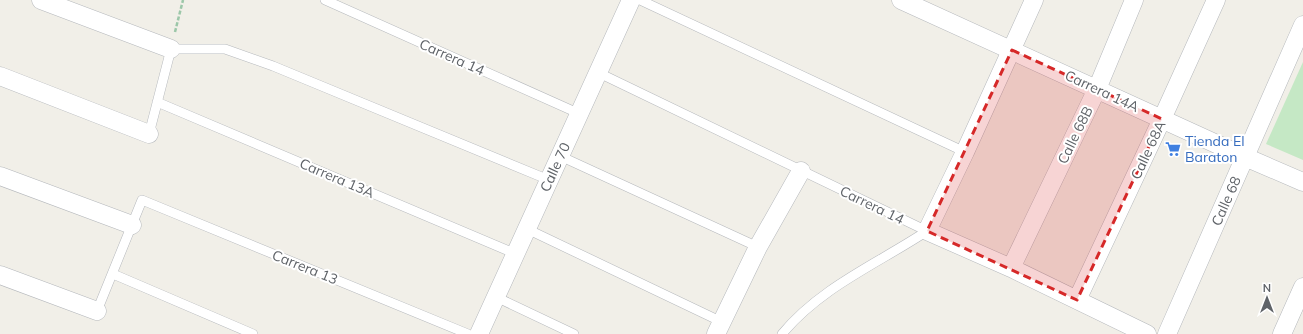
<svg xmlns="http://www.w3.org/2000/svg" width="1303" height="334" font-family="Mulish,sans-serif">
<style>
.green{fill:#c5e8c5}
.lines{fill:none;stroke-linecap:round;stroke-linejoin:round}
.service-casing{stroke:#b5b8bc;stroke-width:10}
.minor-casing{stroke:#b5b8bc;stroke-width:19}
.path{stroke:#9cc7a9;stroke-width:2.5;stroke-dasharray:4 2;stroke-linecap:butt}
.service{stroke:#fff;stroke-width:9}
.minor{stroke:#fff;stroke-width:18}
.marked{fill:#d62828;fill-opacity:0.2;stroke:#d62828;stroke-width:3;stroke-dasharray:8 5;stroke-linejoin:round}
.labels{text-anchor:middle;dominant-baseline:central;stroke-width:4;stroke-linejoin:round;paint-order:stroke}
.street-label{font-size:14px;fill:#5f6368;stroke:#fff}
.shop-label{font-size:14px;fill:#366cbe;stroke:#fff;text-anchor:start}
</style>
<rect width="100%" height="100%" fill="#f1efe8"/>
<!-- green -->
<path class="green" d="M1303,62V160L1266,144Z"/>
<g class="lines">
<defs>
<path id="service" d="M325,0L580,114
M640,0L965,152
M599,73L927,231
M157,102L516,254
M149,134L171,49H225L273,66L549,180
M560,156L758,247
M527,229L722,322
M113,274L253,334
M496,297L574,334
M97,311L142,200L468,334
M782,334C821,287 877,264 927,231"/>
<path id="minor" d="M41,0L171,49
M901,0L1245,157L1303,182
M1034,0L965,152L927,231L1011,268L1147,334
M0,76L149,134
M0,176L132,225
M1011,268L1097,89L1134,0
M0,275L97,311
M1077,300L1162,119L1216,0
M479,334L631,0
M716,334L758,247L801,171
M1167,334L1303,25
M1282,334L1303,287"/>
</defs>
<!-- service casing -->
<use href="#service" class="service-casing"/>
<!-- minor casing -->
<use href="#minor" class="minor-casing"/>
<!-- path -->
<path class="path" d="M175,32L183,0"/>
<!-- service -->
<use href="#service" class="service"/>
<!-- minor -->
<use href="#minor" class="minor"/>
</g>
<!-- marked area -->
<path class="marked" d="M1012,50L1162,119L1077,300L927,231Z"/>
<!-- icons -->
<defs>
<symbol id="supermarket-bare" viewBox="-9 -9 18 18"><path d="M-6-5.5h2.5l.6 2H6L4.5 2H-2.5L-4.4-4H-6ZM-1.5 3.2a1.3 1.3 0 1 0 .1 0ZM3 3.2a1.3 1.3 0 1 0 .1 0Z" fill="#3f7fe0" stroke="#fff" stroke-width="2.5" paint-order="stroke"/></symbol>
</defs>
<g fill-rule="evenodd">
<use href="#supermarket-bare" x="1162" y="138" width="22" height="22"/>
</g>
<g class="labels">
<!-- street labels -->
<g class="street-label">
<text transform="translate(452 57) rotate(24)">Carrera 14</text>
<text transform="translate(1102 91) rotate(25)">Carrera 14A</text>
<text transform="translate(1075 135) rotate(-64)">Calle 68B</text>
<text transform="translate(1148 150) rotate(-65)">Calle 68A</text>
<text transform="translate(555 167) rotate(-65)">Calle 70</text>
<text transform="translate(337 178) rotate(23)">Carrera 13A</text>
<text transform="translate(1226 201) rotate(-66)">Calle 68</text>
<text transform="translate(872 205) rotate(26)">Carrera 14</text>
<text transform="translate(305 267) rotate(22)">Carrera 13</text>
</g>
<!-- shop labels -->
<g class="shop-label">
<text x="1185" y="141">Tienda El<tspan x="1185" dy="16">Baraton</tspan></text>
</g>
</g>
<!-- north arrow -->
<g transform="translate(1267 298)" stroke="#ffffff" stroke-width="3" paint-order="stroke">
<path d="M0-3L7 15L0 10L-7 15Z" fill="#5f6368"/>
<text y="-6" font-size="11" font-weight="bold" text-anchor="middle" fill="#5f6368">N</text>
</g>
</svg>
